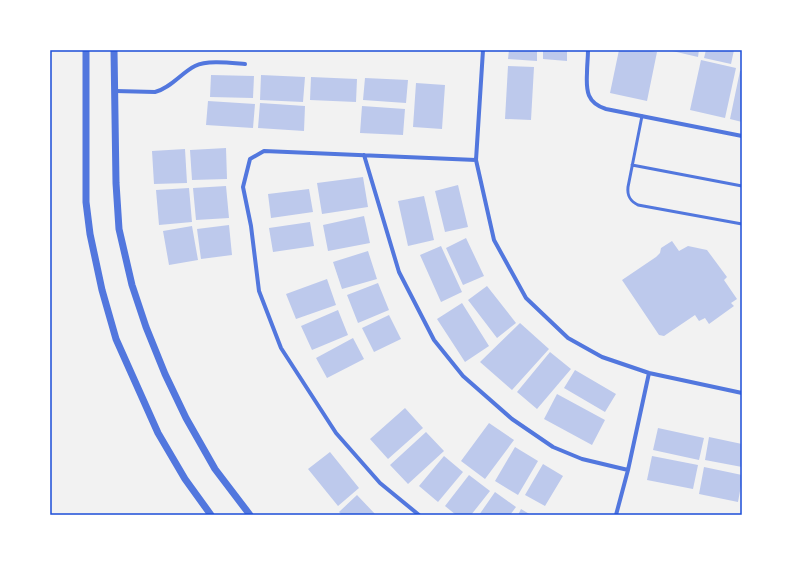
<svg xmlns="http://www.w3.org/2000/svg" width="792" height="565" font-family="'Exo 2',sans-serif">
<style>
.building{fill:#bdc9ec}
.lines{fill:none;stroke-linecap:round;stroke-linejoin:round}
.service{stroke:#5277de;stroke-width:3}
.minor{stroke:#5277de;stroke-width:4}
.tertiary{stroke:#5277de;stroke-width:7}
.neatline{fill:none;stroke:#1d4ed8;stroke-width:1.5}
</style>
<rect width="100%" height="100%" fill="#f2f2f2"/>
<!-- building -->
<path class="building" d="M509,50H537V61L508,59Z
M543,50H567V61L543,59Z
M619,50H647L657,52L647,101L610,93Z
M668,50H699L698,57Z
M706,50H734L731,64L704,58Z
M701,60L736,68L725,118L690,110Z
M508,66L534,67L531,120L505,119Z
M740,71H742V122L730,119Z
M211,75L254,76L253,98L210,97Z
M261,75L305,77L303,102L260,100Z
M311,77L357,79L356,102L310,100Z
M365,78L408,80L406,103L363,100Z
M416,83L445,85L442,129L413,127Z
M208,101L255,104L253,128L206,125Z
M260,103L305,106L304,131L258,128Z
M362,106L405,109L403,135L360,133Z
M226,148L227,179L192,180L190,150Z
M185,149L187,183L154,184L152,151Z
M363,177L368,207L322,214L317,183Z
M458,185L468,227L445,232L435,191Z
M226,186L229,218L196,220L193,188Z
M189,188L192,222L159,225L156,190Z
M309,189L313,212L271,218L268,194Z
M424,196L434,240L408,246L398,201Z
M364,216L370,243L328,251L323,225Z
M310,222L314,246L273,252L269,228Z
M229,225L232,255L201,259L197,229Z
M192,226L198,260L169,265L163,231Z
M466,238L484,276L463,285L446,248Z
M672,241L679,251L688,246L707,250L727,277L724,280L737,299L731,303L734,306L709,324L705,318L699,321L695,315L664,336L659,335L622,280L656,257L660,253L661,248Z
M441,246L462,292L441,302L420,255Z
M368,251L377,279L342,289L333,262Z
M327,279L336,305L296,319L286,294Z
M378,283L389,310L358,323L347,295Z
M487,286L516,323L497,338L468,300Z
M462,303L489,346L465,362L437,319Z
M338,310L348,335L312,350L301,326Z
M389,315L401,339L374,352L362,328Z
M520,323L549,349L512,390L480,362Z
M353,338L364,359L327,378L316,358Z
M550,352L571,369L537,409L517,392Z
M575,370L616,394L605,412L564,388Z
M557,394L605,420L592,445L544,419Z
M405,408L423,428L388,459L370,439Z
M489,423L514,440L485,479L461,461Z
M658,428L704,438L699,460L653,450Z
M426,432L444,451L408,484L390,465Z
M709,437L742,444V467L705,460Z
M515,447L538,461L518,495L495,481Z
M330,452L359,488L338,506L308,469Z
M444,456L463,472L438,502L419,486Z
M652,456L698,465L693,489L647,480Z
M543,464L563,476L545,506L525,495Z
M704,467L742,475V480L738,502L699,494Z
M469,475L490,491L471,515H456L445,506Z
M495,492L516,507L510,515H479Z
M357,495L376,515H342L339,512Z
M521,509L531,515H518Z"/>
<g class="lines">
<!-- service -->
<path class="service" d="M642,116L628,187C627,196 630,201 638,205L742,224
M632,165L742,186"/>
<!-- minor -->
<path class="minor" d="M483,50L476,160L494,240L526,298L568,338L602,357L649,373L742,393
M588,50C588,58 587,65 587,73C586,91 587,103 606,109L742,136
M115,91L155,92C171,88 181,73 195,66C207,60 231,63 245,64
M364,155L399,272L434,340L463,376L512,419L553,447L582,459L628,470
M419,515L380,483L336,433L281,348L259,291L251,226L243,187L250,159L264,151L476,160
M616,515L628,470L649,373"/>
<!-- tertiary -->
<path class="tertiary" d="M86,50V202L90,234L102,290L116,339L158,433L185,479L211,515
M114,50L116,183L119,229L132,285L146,327L165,374L186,418L215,469L250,515"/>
</g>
<!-- border -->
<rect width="792" height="565" fill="none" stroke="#ffffff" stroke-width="102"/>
<rect x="51" y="51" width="690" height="463" class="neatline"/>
</svg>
